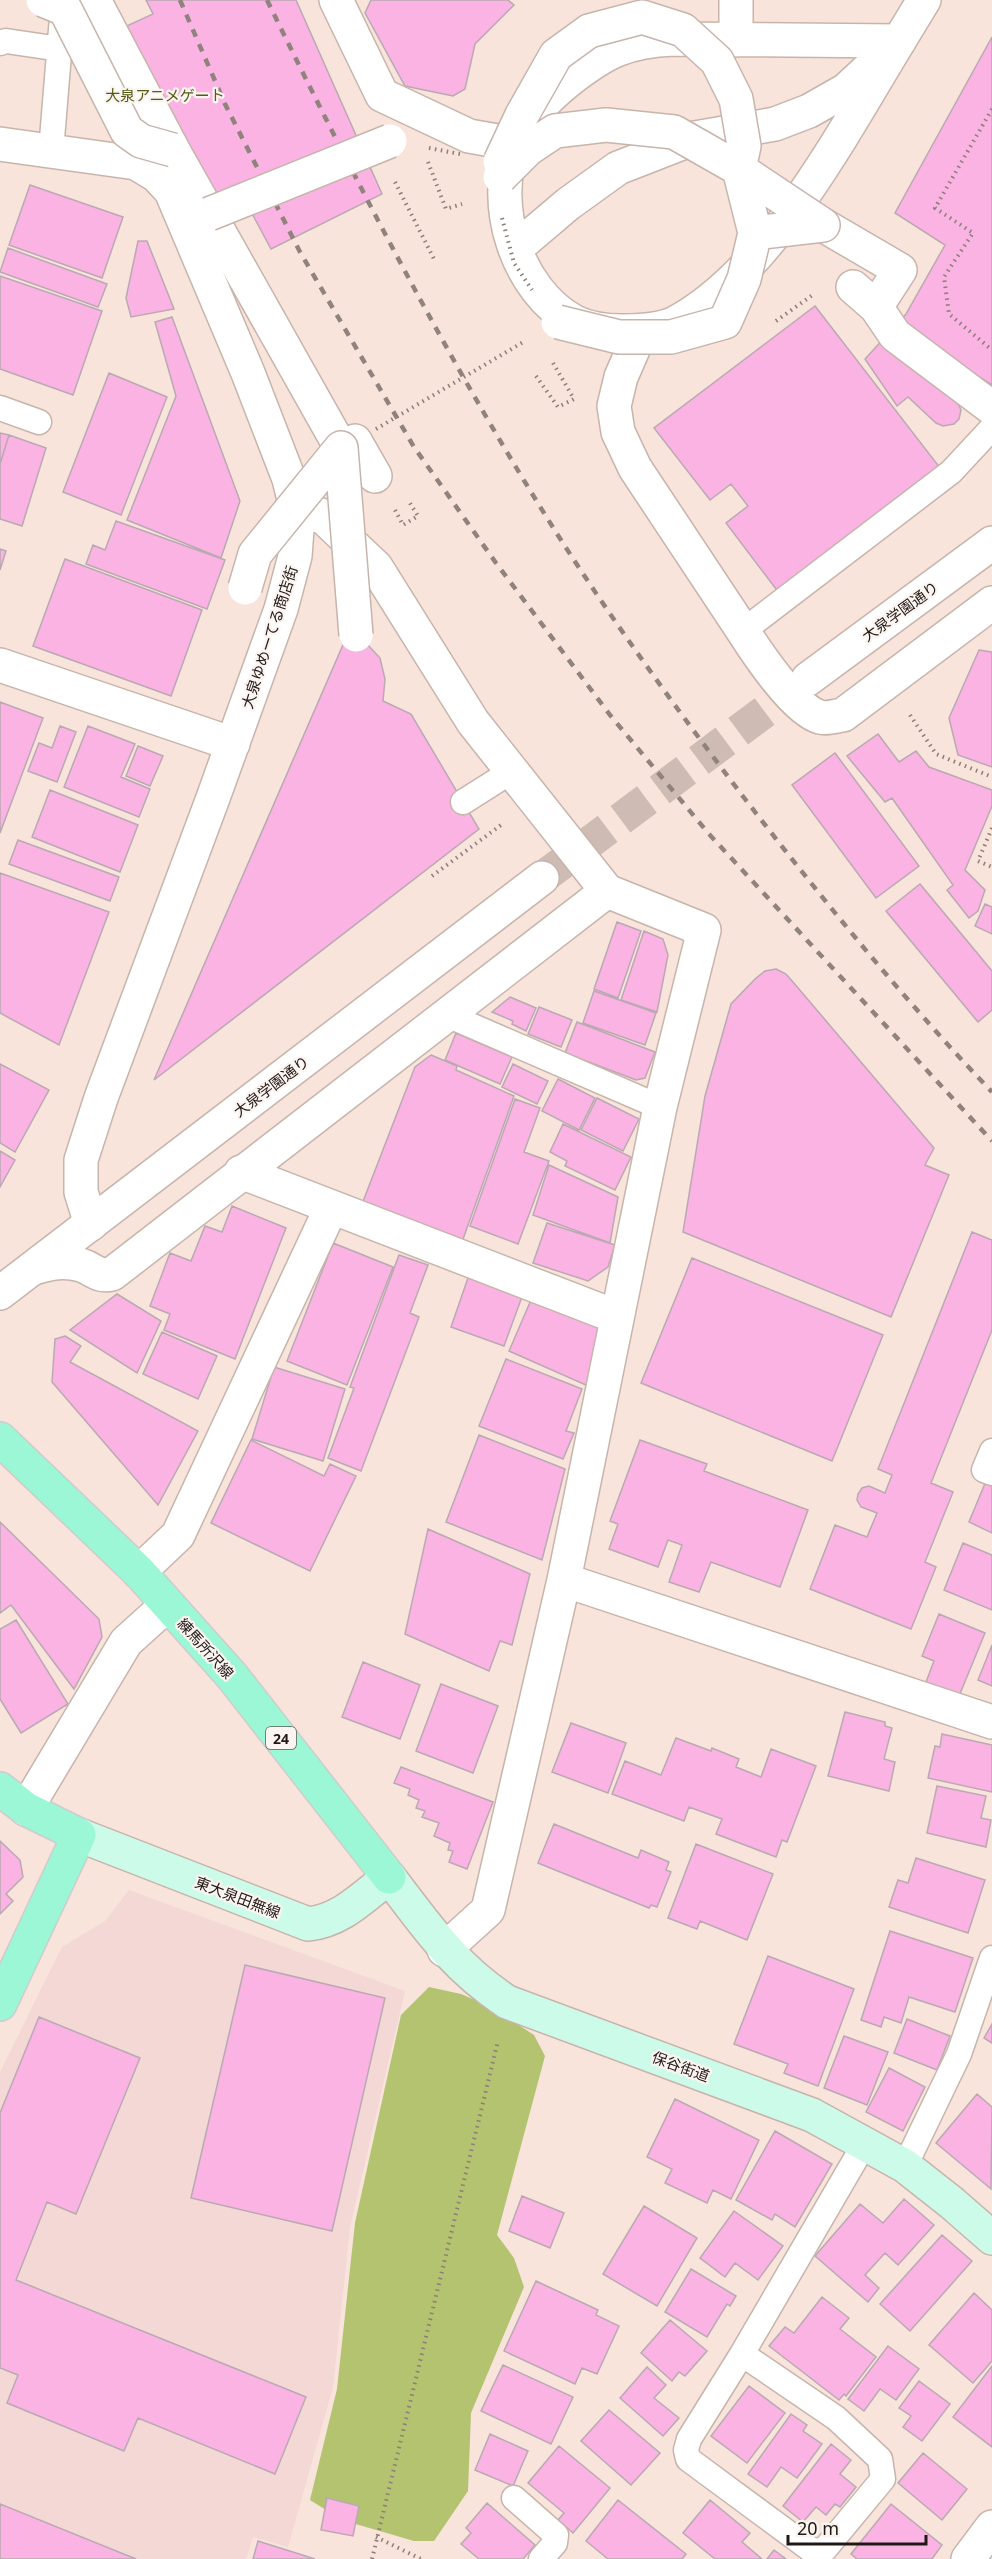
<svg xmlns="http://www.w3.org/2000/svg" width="992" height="2559" font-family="'Noto Sans','Noto Sans JP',sans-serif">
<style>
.education{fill:#f3d8d5}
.green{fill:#b3c36f}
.building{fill:#fab3e2;stroke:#baa9b3;stroke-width:1.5}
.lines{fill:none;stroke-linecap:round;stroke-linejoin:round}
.tertiary-tunnel{stroke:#cdbbb4;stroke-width:33;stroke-dasharray:33 16;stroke-linecap:butt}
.service-casing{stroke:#c7b4ab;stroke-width:27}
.pedestrian-casing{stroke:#c7b4ab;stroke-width:36}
.minor-casing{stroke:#c7b4ab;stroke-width:36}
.tertiary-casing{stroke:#c7b4ab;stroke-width:36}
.secondary-casing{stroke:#c7b4ab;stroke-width:36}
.primary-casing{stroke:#cecccc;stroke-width:36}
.path{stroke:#8c7e78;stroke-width:4;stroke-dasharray:1.5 4.5;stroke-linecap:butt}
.service{stroke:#fff;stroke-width:24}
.pedestrian{stroke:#fff;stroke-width:33}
.minor{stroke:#fff;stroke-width:33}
.tertiary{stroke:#fff;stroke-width:33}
.secondary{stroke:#cdfbea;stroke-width:33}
.primary{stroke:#9bf7d5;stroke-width:33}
.rail{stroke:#90827c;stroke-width:4.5;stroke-dasharray:8 8;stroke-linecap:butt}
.pedestrian-bridge-casing{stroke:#c7b4ab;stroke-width:36;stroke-linecap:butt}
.path-bridge{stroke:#8c7e78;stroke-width:4;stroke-dasharray:1.5 4.5;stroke-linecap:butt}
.pedestrian-bridge{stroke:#fff;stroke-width:33}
.labels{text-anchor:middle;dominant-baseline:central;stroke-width:4.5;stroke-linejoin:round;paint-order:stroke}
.shield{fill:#fcf4f1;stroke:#625b58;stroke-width:1.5}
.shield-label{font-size:14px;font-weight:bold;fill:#201916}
.park-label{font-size:15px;fill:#525c14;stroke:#fcf4f1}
.street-label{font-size:15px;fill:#201916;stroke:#fcf4f1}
</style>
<rect width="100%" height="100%" fill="#f8e4db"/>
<!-- education -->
<path class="education" d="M129,1890L405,1991L350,2227L333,2387L288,2547L253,2537L246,2559H0V2072L62,1947L105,1921Z"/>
<!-- green -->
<path class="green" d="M429,1987L461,1994L491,2007L534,2035L545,2056L497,2235L514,2258L524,2287L471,2413L468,2491L434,2541H414L342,2520L310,2500L337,2389L355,2223L401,2015Z"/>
<!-- building -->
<path class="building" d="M146,0H296L382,194L271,249L248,206L218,224L118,30L153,14Z
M371,0H508L514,5L475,44L465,89L453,96L405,86L365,13Z
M992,37V385L944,355L957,401L961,410L959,419L954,424L943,426L936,423L908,397L897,406L865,359L906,314L945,245L895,213Z
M30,185L123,217L102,278L9,245Z
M138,241H147L174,309L131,317L126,298Z
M8,248L107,284L98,307L0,272Z
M0,276L102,311L73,395L0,369Z
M815,306L944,473L782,597L726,523L748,506L731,484L710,500L654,428Z
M172,317L240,501L221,558L127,520L176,396L155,322Z
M109,373L167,397L121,515L63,492Z
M0,433L9,435L0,464Z
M9,435L46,448L22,526L0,519V464Z
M116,521L225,560L207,609L86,564L93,545L105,550Z
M0,549L6,551L0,570Z
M65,559L202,610L171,696L33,646Z
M349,631L367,644L380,658L385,679L383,701L411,714L479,829L154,1080Z
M979,650L992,652V767L958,755L949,718Z
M0,702L43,718L0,833Z
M60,726L76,732L57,782L28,771L39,743L52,748Z
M88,726L135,744L121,777L150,789L139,817L64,787Z
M878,734L899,762L916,751L929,767L992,790V806L965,870L985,890L978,911L969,918L947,890L953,885L892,798L885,802L847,756Z
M138,746L163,756L150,786L126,776Z
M835,753L919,866L876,898L792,785Z
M50,790L138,825L120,872L32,837Z
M18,840L119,877L110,901L9,864Z
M0,873L109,912L59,1045L0,1013Z
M920,884L992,971V1010L978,1022L886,911Z
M985,904L992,907V934L975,926Z
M617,922L641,931L618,998L594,989Z
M644,931L663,939L668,955L657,1012L621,1000Z
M776,969L786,974L793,982L934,1148L925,1165L949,1175L891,1317L683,1232L705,1096L731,1004L755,979L765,971Z
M594,991L656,1013L645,1045L583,1023Z
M510,997L536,1008L526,1031L512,1024L513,1021L492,1012Z
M539,1007L572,1020L561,1047L528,1034Z
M577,1022L655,1052L645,1078L636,1080L565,1053Z
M456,1033L512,1057L500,1084L445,1060Z
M431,1055L457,1066L456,1070L514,1096L462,1242L362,1204L415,1067Z
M0,1064L49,1090L15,1152L0,1143Z
M513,1064L548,1081L537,1104L502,1087Z
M558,1079L595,1098L579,1130L542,1111Z
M597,1098L639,1119L623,1151L581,1130Z
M515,1099L540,1108L524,1152L549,1161L518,1244L470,1226Z
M563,1124L631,1157L615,1190L565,1166L567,1161L550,1152Z
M0,1151L15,1160L0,1187Z
M549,1165L618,1197L610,1243L533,1215Z
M232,1206L286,1228L235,1359L164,1330L170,1314L150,1306L170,1253L191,1261L205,1226L222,1232Z
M547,1223L615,1245L608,1267L588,1281L533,1263Z
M972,1232L992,1240V1330L931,1483L953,1492L925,1562L936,1567L911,1629L810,1589L835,1525L867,1537L877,1513L861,1507L857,1500L858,1494L862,1488L869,1486L885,1493L892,1475L878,1469Z
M333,1243L393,1267L347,1385L287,1361Z
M399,1255L428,1265L410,1313L419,1317L361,1471L328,1458L354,1388L350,1387Z
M692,1258L883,1335L832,1461L641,1383Z
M469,1275L523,1294L504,1346L451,1327Z
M534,1293L599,1322L588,1386L509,1351Z
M117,1294L161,1321L137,1373L70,1330Z
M162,1332L217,1356L198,1399L143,1374Z
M65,1336L81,1346L70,1362L198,1431L158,1505L52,1382L55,1339Z
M506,1359L582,1389L566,1431L574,1433L563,1459L479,1426Z
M274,1367L345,1389L323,1461L252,1439Z
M479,1435L565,1469L542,1560L446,1522Z
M251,1440L324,1476L330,1464L356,1476L310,1571L211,1523Z
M640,1440L707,1464L704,1471L808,1510L780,1587L711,1562L699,1592L669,1582L682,1545L668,1540L658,1567L609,1549L618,1524L610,1521Z
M986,1481L992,1484V1533L969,1522Z
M0,1522L99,1619L102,1637L74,1689L11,1605L0,1613Z
M428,1529L530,1574L512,1645L500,1641L489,1671L405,1634Z
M963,1543L992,1555V1610L944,1590Z
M939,1614L985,1633L959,1696L926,1682L934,1661L922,1656Z
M16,1620L68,1704L21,1733L0,1699V1629Z
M992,1645V1686L978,1680Z
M363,1662L420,1685L400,1739L342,1717Z
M441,1684L498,1706L473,1773L416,1751Z
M845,1712L885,1722V1726L892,1728L884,1759L895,1762L889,1791L828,1776Z
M571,1723L626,1743L608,1793L552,1772Z
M942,1734L992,1745V1792L928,1778L935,1746L940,1747Z
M676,1738L711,1751L712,1748L739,1759L736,1767L761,1777L771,1749L816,1766L787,1842L782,1840L776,1857L716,1834L722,1819L689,1807L684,1821L612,1794L625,1761L661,1775Z
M401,1767L493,1802L467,1869L449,1862L453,1851L448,1850L450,1843L434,1836L439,1823L422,1817L425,1811L416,1808L419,1800L408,1795L410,1789L394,1783Z
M937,1786L986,1796L981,1818L991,1820L986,1847L927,1833Z
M554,1824L638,1858L641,1850L669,1862L666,1870L671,1872L657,1907L651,1905L649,1908L538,1863Z
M0,1841L20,1860L23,1877L6,1894L13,1901L0,1914Z
M696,1844L773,1874L747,1940L700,1921L697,1929L668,1918Z
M916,1858L985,1880L968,1933L889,1907L898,1880L908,1883Z
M890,1931L973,1958L955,2012L909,1997L901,2023L884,2017L881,2027L861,2020Z
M768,1956L854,1989L818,2086L784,2073L788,2064L734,2044Z
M245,1965L385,1998L332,2231L191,2198Z
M39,2017L140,2058L76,2214L47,2202L16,2280L306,2397L275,2474L138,2418L124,2451L7,2403L18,2375L0,2368V2113Z
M907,2019L950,2036L937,2070L894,2053Z
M992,2024V2043L984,2038Z
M844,2036L888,2052L867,2105L824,2088Z
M889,2068L925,2087L903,2131L866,2112Z
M977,2094L992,2107L991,2189L936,2143Z
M675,2099L759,2140L731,2199L713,2190L707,2203L665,2183L672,2169L647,2157Z
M775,2131L832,2164L795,2227L775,2214L772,2220L736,2200Z
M522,2196L564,2213L550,2248L509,2231Z
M904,2199L934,2225L898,2265L885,2253L865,2275L879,2288L868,2302L815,2256L860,2204L883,2223Z
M644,2206L697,2238L657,2306L603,2274Z
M734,2211L783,2246L758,2280L735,2263L725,2277L700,2258Z
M942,2235L972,2261L910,2331L880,2304Z
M691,2269L736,2296L730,2306L727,2304L707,2337L665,2312Z
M536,2281L598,2310L596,2315L619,2326L597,2374L582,2368L575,2384L504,2351Z
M974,2293L992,2310V2361L973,2383L929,2345Z
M822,2297L849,2318L840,2329L876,2357L846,2396L844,2394L839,2400L769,2346L785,2327L794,2333Z
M670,2320L707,2351L685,2376L679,2372L672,2381L641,2353Z
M888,2346L919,2369L896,2400L880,2389L864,2411L848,2399Z
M503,2365L573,2397L551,2444L481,2411Z
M992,2366V2447L953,2417Z
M647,2367L666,2385L654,2398L679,2418L663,2436L620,2398Z
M919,2381L950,2404L922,2441L903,2427L911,2416L899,2408Z
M749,2386L785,2413L747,2463L711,2436Z
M609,2410L660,2453L631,2485L581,2441Z
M791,2414L807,2425L803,2431L822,2444L797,2478L781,2467L767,2487L748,2474Z
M490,2434L528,2451L513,2486L475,2470Z
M831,2444L851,2460L840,2474L856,2487L840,2507L835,2504L826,2515L816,2507L803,2522L783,2506Z
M559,2446L610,2488L573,2533L558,2520L564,2513L528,2483Z
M923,2453L967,2489L942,2520L898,2483Z
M327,2498L359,2506L353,2536L321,2530Z
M618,2500L686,2554L682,2559H608L586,2541Z
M710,2500L750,2533L742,2542L762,2559H715L683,2533Z
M487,2503L535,2545L523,2559H479L461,2544L471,2533L466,2528Z
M0,2504L136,2559H0Z
M891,2504L942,2545L932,2559H857L851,2554Z
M258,2541L315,2559H253Z
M774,2550L786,2559H767Z"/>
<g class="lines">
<!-- tertiary-tunnel -->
<path class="tertiary-tunnel" d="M542,878L808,679"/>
<defs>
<path id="service" d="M0,43L6,41L60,49
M51,151L63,5
M0,408L39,422
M743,631L951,472L992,428
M463,802L512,771
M447,1015L660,1107
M992,1451L984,1470L992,1473
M905,2166L959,2054L992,1958
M742,2354L836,2418L880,2459L883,2479L825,2549L818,2551L810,2549L688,2459L686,2450L689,2439L742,2354L865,2143
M514,2498L556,2535L555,2543L541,2559"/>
<path id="pedestrian" d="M94,0L173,150L341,448
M823,225L900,270L876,307L895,335L992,408
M853,287L876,307
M355,441L375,476"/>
<path id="minor" d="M336,0L382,95L469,136L515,144
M674,39L899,41C843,132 772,270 677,322C662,330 640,331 623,331C608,331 589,329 575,322C517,292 488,202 515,143C526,119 547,98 568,81C605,52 626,41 674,39Z
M736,40V0
M0,144L136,163L156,175L171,191L248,373L289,479L298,516L295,556L281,609L213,798L101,1098L81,1160V1192L91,1224
M515,249L568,204L618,168L695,138L775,124L809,111L846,90L874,64
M641,331L621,377L614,406L618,432L635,468L743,631C757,653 796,711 820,717C826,719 836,716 843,715L992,603
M298,516L321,515L376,567L473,722L607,891L704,930L660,1107L564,1580L488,1910L444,1950
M0,665L233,744
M241,1172L617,1317
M34,1268C50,1263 64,1260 81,1265C94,1269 96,1277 112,1274L607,891
M139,1572L178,1535L331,1208
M564,1580L992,1722
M26,1809L126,1642L167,1605
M968,2559L992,2527"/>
<path id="tertiary" d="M899,41L924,0
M808,679L992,543
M0,1293L542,878"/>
<path id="secondary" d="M79,1835L308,1924C341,1921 364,1896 389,1877C428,1928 453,1966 507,2002L812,2115L905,2166L952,2203L992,2238"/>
<path id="primary" d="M0,1439L139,1572L232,1676L389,1877
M0,1789L26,1809L79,1835L0,2004"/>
</defs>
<!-- service casing -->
<use href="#service" class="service-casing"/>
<!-- pedestrian casing -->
<use href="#pedestrian" class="pedestrian-casing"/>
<!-- minor casing -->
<use href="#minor" class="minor-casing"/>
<!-- tertiary casing -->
<use href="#tertiary" class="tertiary-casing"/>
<!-- secondary casing -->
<use href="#secondary" class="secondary-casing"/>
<!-- primary casing -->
<use href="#primary" class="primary-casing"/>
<!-- path -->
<path class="path" d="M992,109L935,208L973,233L944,277L949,314L992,350
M428,162L446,209L462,204
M395,182L434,259
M776,321L814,294
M536,376L558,407L574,399L553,363
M395,510L403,525L418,516L408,500
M910,715L936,754L992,777
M992,828L978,861L992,867
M432,876L501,825
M376,2537L421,2559
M372,2559L498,2041"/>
<!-- service -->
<use href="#service" class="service"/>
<!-- pedestrian -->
<use href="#pedestrian" class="pedestrian"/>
<!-- minor -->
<use href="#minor" class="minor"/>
<!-- tertiary -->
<use href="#tertiary" class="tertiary"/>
<!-- secondary -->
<use href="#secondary" class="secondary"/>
<!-- primary -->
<use href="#primary" class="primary"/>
<!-- rail -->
<path class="rail" d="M180,0L225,104L300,252L414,447L496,563L610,715L709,834L992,1141
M267,0C355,180 447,359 554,529C613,622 678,711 745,799C823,900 904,1000 992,1092"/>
<defs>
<path id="pedestrian-bridge" d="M43,0L65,9L127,131L141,141L173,150
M739,169L823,225L755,233
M500,177L528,149L555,131L606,125L674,132L739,169L744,146L736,99L717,61L683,30L642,17L589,31L556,55L522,115L500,162
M209,214L390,141
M558,322L619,337H671L725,322L744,279L755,233L739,169
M245,588L255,554L341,448L356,635"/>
</defs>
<!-- pedestrian-bridge casing -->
<use href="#pedestrian-bridge" class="pedestrian-bridge-casing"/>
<!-- path-bridge -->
<path class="path-bridge" d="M429,148L460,154
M502,218L514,263L532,290
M376,429L525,341"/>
<!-- pedestrian-bridge -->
<use href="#pedestrian-bridge" class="pedestrian-bridge"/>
</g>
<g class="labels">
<!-- shield labels -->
<rect class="shield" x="266" y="1727" width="30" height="22" rx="4.5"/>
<g class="shield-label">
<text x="281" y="1738">24</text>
</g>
<!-- park labels -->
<g class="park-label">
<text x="165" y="95">大泉アニメゲート</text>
</g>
<!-- street labels -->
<g class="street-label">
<text transform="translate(900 611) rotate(-36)">大泉学園通り</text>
<text transform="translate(269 637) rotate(-72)">大泉ゆめーてる商店街</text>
<text transform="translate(271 1086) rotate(-37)">大泉学園通り</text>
<text transform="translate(206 1648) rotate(48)">練馬所沢線</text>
<text transform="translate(238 1897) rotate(21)">東大泉田無線</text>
<text transform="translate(681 2066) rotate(20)">保谷街道</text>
</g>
</g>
<!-- scale -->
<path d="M788 2535v9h138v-9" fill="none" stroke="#201916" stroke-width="3"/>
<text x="797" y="2535" font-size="18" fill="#201916" stroke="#fcf4f1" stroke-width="4.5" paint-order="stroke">20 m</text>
</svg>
